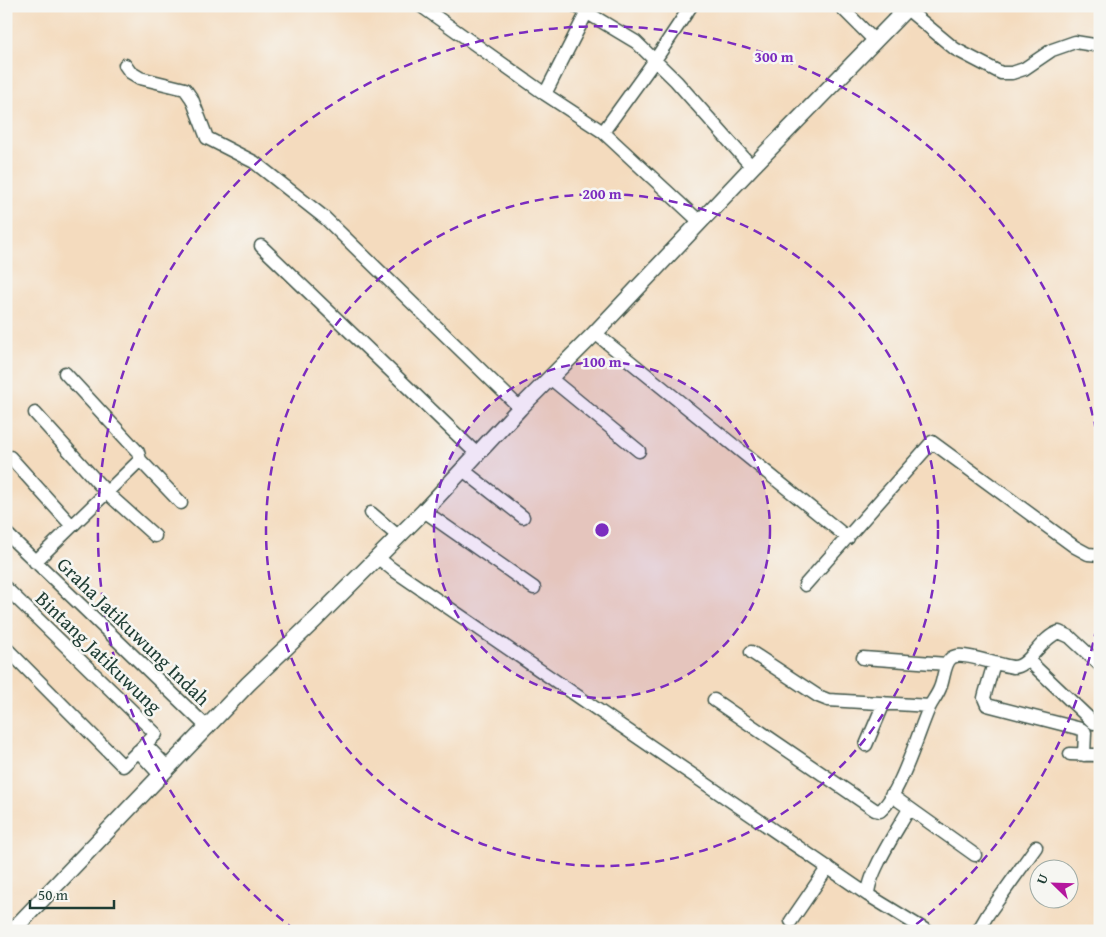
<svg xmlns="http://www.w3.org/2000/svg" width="1106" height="937" font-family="'Gentium Book Plus',serif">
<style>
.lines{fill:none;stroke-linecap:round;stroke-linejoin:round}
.minor-casing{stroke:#3f5549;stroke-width:15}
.tertiary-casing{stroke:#3f5549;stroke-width:18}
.minor{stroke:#fff;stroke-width:12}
.tertiary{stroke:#fff;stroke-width:15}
.ring{fill:none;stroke:#7b2cbf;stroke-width:2.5;stroke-dasharray:9 6}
.labels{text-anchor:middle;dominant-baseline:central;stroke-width:5;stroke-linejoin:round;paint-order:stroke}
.street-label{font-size:20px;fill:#1f3d34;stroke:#f6f6f2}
.centre{fill:#7b2cbf;stroke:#f6f6f2;stroke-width:2.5}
.ring-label{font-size:15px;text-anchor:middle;font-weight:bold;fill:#7b2cbf;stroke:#f6f6f2;stroke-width:5;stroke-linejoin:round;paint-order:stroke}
</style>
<rect width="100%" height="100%" fill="#f6f6f2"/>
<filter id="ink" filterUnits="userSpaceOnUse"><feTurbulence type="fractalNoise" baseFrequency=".02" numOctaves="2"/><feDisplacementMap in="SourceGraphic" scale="10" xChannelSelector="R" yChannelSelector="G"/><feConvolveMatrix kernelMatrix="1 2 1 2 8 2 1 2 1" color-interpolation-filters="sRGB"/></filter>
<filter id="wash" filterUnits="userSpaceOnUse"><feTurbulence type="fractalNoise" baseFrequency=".0096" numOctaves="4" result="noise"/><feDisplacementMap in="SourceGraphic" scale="20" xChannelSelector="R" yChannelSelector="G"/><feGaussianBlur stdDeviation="1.12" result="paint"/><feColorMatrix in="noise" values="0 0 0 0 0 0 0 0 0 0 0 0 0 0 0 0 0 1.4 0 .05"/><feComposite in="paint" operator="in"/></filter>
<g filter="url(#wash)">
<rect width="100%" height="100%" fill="#f4dbbe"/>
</g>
<g filter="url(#ink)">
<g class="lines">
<defs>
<path id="minor" d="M421,6L545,94L603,132L700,222
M576,6L636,42L676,81L752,167
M840,6L875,41
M907,9L955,49L1001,73H1012L1024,69L1052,50L1075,42L1100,46
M125,65L130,72L140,78L185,89L192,99L207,138L254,162L325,218L520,408
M545,94L590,6
M603,132L655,60L691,6
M261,246L478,455
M595,333L848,538
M550,378L639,451
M35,413L107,493L155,536
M10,457L72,526
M140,460L181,503
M463,470L523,517
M424,511L534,588
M371,513L398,536
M6,533L208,728
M377,557L392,569L868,895L927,931
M35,562L140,460L138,452L65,373
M805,585L932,442L1075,547L1088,554L1100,555
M6,588L156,734L123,766L6,648
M751,652L818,696L828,700L930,706
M863,658L947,664
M1028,660L1094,723
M994,663C1000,664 1007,666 1013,667C1029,668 1040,638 1059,632L1070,637L1100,665
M714,700L875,810L880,811C900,795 918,733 929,708C932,701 937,696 940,688C944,680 944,661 953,657C961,653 984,660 994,663L985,694L984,698L987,705L1081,729L1085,732L1084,755
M145,744L168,768
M866,745L884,703
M138,751L160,775
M1070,754L1098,755
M891,795L975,855
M868,895C868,873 898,829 909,809
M791,921L828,867
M978,931L988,914L1036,847"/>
<path id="tertiary" d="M12,931L248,684L316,619L424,511L520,408L595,333L752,167L909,6"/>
</defs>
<!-- minor casing -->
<use href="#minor" class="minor-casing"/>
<!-- tertiary casing -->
<use href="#tertiary" class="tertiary-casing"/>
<!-- minor -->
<use href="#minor" class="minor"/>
<!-- tertiary -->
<use href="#tertiary" class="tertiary"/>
</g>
</g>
<!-- distance rings -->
<circle cx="602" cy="530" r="168" fill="#7b2cbf" fill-opacity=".12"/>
<g class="ring">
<circle cx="602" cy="530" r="168"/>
<circle cx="602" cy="530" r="336"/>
<path d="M1099 613A504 504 0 0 1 909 930M295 930A504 504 0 1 1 1099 447"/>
</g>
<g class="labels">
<!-- street labels -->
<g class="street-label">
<text transform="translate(134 631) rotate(44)">Graha Jatikuwung Indah</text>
<text transform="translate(99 652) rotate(44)">Bintang Jatikuwung</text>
</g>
</g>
<circle cx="602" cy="530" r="8" class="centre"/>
<g class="ring-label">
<text x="774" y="62">300 m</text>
<text x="602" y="199">200 m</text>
<text x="602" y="367">100 m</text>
</g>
<!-- margin -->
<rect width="1106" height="937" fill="none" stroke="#f6f6f2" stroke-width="25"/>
<!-- north arrow -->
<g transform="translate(1054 884) rotate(293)"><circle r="24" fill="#f6f6f2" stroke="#a0aca6"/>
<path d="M0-4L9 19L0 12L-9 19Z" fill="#b5179e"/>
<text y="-8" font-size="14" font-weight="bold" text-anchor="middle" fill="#1f3d34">U</text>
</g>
<!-- scale -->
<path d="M30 900v8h84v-8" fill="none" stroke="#1f3d34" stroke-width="2.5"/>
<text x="38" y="900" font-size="15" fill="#1f3d34" stroke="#f6f6f2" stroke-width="4" paint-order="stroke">50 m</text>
</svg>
